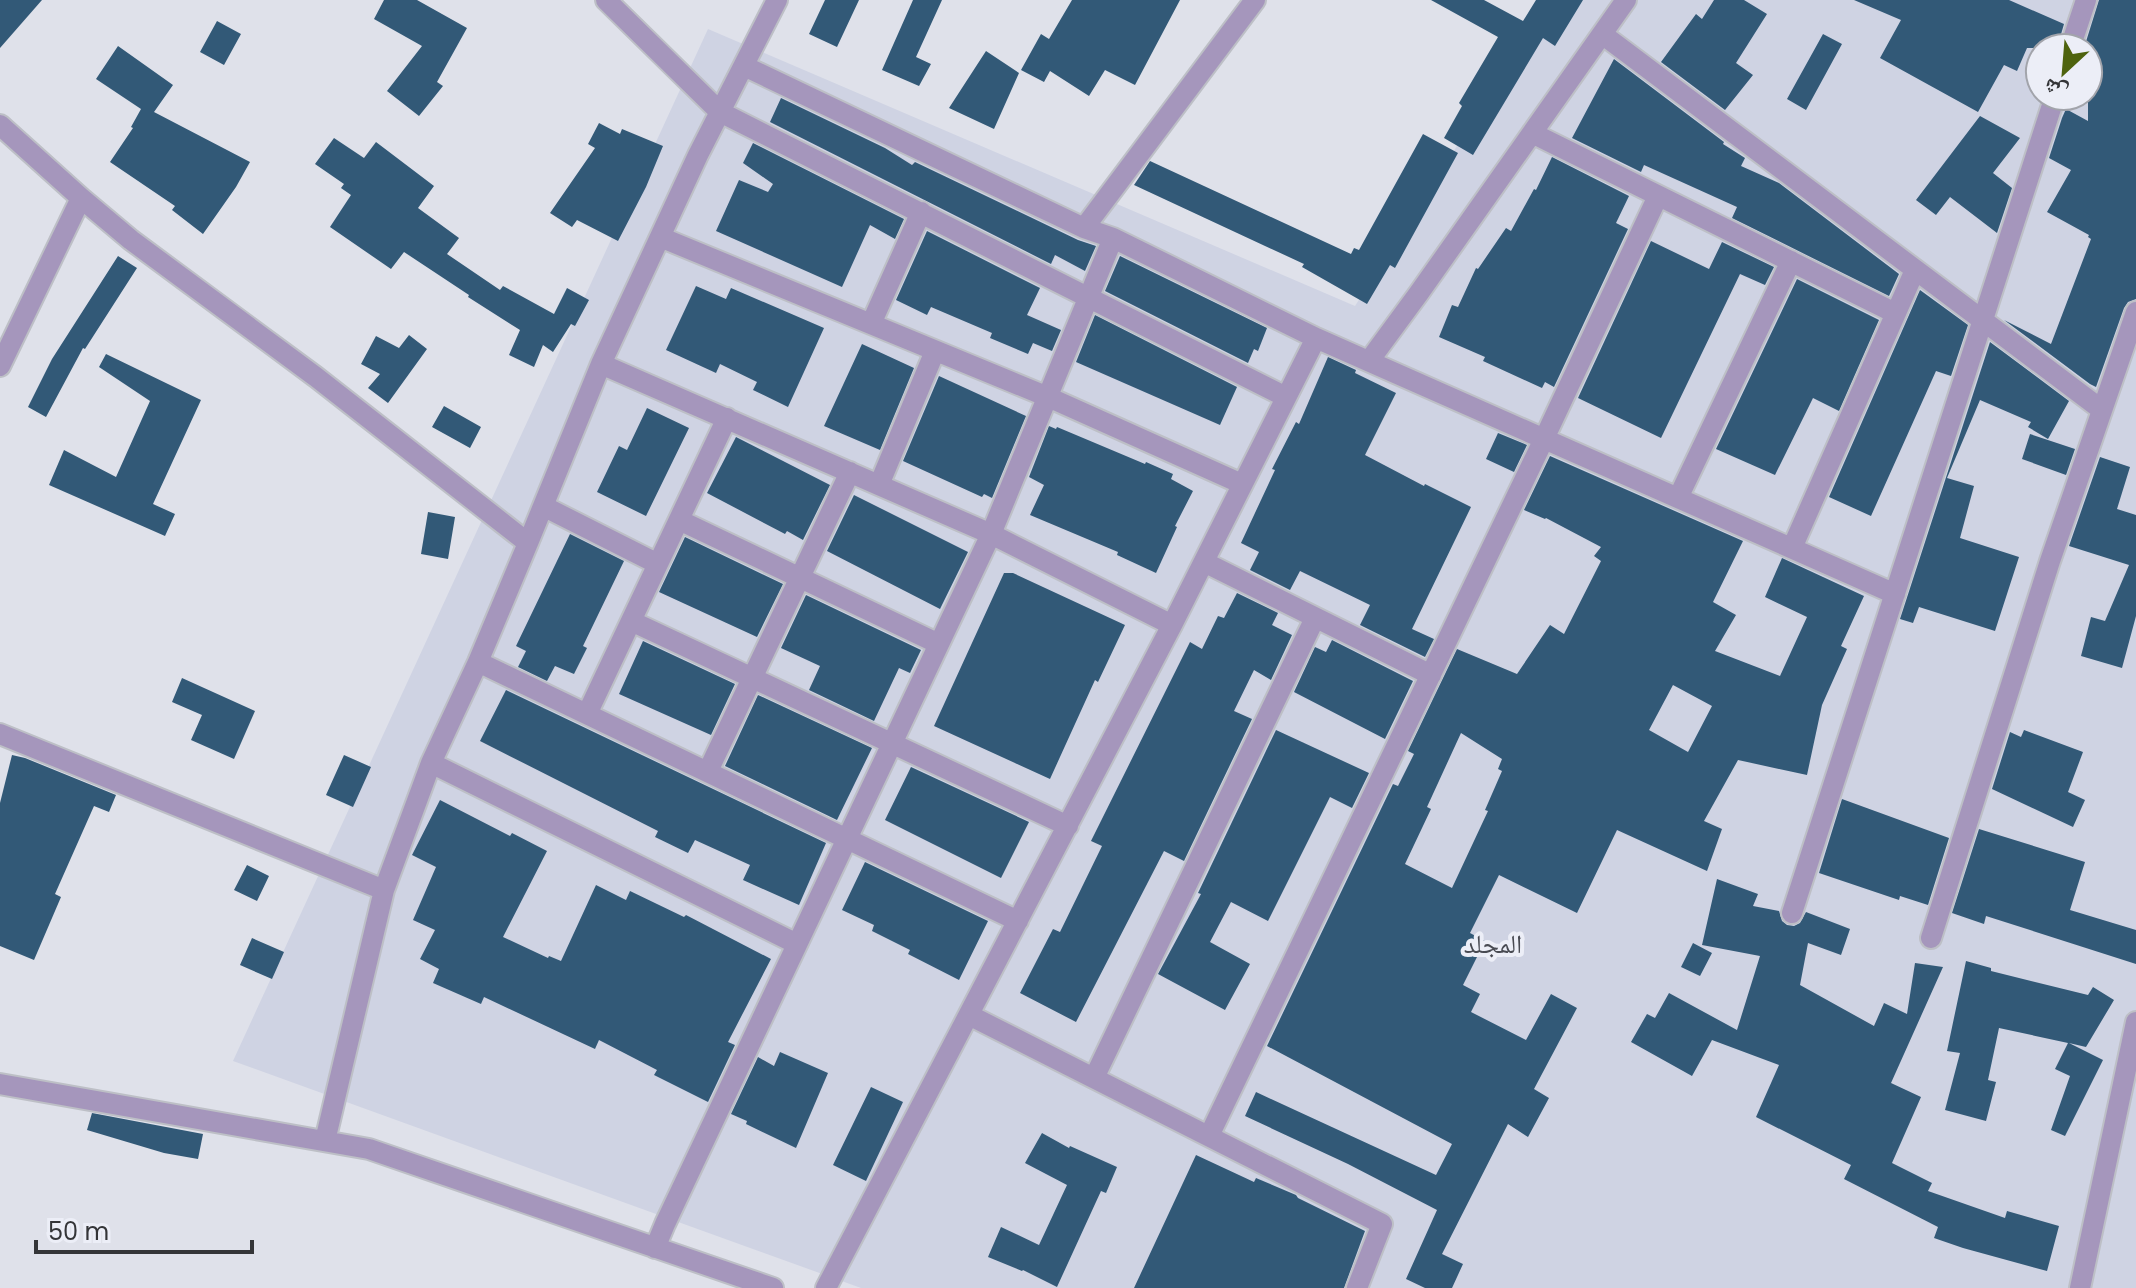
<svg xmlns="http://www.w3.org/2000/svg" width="2136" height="1288" font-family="Poppins,'Noto Naskh Arabic',sans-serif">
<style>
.built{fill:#cfd3e3;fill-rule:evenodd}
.building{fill:#325977;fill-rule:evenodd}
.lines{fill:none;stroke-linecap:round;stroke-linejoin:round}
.minor-casing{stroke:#bdbfc6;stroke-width:24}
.minor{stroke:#a596bc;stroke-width:20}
.labels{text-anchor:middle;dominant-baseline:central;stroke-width:8;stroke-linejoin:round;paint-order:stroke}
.quarter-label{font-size:26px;fill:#484a52;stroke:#eceef7}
</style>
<rect width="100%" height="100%" fill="#dfe1ea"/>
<!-- built -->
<path class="built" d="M1550,0H2136V1288H861L233,1061L708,29L1355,306ZM2040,48H2088V96H2040Z"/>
<!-- building -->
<path class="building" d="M0,0H42L0,48Z
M384,0H417L467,28L437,82L443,86L419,116L387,91L422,46L374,19Z
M825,0H859L837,47L809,34Z
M913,0H942L916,57L931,64L919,86L882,70Z
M1072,0H1180L1135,85L1105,70L1089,96L1050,71L1044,82L1021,70L1041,34L1049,39Z
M1431,0H1484L1523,21L1536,0H1583L1555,46L1543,38L1473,155L1444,138L1462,106L1459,103L1498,37Z
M1714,0H1744L1767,14L1736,63L1753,75L1725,110L1661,62L1696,14L1702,19Z
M1854,0H2009L2064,24L2057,48H2027L2017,71L2004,65L1978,112L1880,58L1901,20Z
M2099,0H2136V299L2128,302L2124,308L2096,387L2090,384L2004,320L2051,344L2091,239L2088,237L2089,235L2047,212L2071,170L2049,158L2062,118L2066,109L2088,121V48H2084Z
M217,21L241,34L224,65L200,52Z
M1823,34L1842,44L1806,110L1787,99Z
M118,46L173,85L154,112L250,162L236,187L203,234L172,210L175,206L110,162L133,128L131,127L141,109L96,79Z
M986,51L1019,73L994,129L949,108Z
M1614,59L1724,142L1723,144L1745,158L1741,166L1779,183L1899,274L1889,296L1732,218L1737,207L1644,165L1641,172L1572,138Z
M781,98L885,148L912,165L915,162L1078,240L1096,246L1085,271L1055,255L1051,264L770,122Z
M1980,116L2020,138L1993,173L2012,188L1997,233L1950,197L1936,215L1916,200Z
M599,123L620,134L622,129L663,146L646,187L618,241L577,220L572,227L550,213L595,148L588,144Z
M1423,134L1458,153L1395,268L1390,265L1367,304L1302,267L1304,264L1134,185L1150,161L1351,254L1354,248L1359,250Z
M334,138L364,158L376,142L434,186L418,208L459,238L447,254L500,290L503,286L554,314L567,288L589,300L575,326L571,324L553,352L543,345L534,367L509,355L520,330L468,297L469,295L404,252L391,269L330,227L351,195L341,188L344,184L315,164Z
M753,143L904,219L895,239L870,225L842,287L716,231L739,180L768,192L773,184L743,163Z
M1552,157L1629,196L1616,223L1628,229L1554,387L1545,382L1542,388L1483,361L1485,357L1439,337L1452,305L1458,307L1476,268L1478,269L1506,228L1511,231L1534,189L1536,190Z
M927,231L1040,288L1027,315L1061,330L1052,351L1033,343L1028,354L990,338L992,333L931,307L927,315L896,300Z
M1651,241L1709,269L1722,242L1774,267L1765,285L1740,274L1661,438L1578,398Z
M118,256L137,268L85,349L83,348L46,417L28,407L52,359Z
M1120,256L1267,328L1258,351L1254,349L1248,363L1105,291Z
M1797,279L1879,320L1839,411L1813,398L1775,475L1716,449Z
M696,286L726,299L731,288L824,328L788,407L753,390L757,382L720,364L716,373L666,350Z
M1920,290L1968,325L1951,376L1936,371L1871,516L1829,497Z
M1095,315L1237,387L1220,425L1076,362Z
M409,335L427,349L388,403L368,388L380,374L361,364L376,336L399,348Z
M1990,342L2069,401L2048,439L2028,427L2031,422L1980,400L1947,478L1974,486L1960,538L2019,557L1995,631L1919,607L1913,623L1900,619Z
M862,344L914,368L880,450L824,426Z
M106,354L201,400L153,504L175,514L165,536L49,485L64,450L116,477L150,401L99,367Z
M1328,357L1356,370L1355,373L1396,393L1365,455L1424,486L1425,484L1471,507L1412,629L1434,639L1425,657L1360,625L1370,605L1300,571L1290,590L1250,570L1259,552L1241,543L1275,470L1272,469L1296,422L1299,424Z
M939,376L1026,416L992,498L984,494L982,497L903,461Z
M444,406L481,427L470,448L432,427Z
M647,408L689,428L646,516L597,492L619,446L627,450Z
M1049,426L1056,429L1057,427L1145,464L1146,462L1173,474L1171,479L1193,491L1175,526L1177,527L1156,573L1117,555L1118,552L1030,515L1044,485L1029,477Z
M1498,433L1527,445L1514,472L1486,459Z
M2030,434L2075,449L2066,475L2022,459Z
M736,437L830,485L803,540L787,531L785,534L707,493Z
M1550,456L1743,541L1713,602L1736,615L1715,651L1780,676L1807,617L1765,597L1782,558L1864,596L1841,646L1847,649L1822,705L1807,775L1738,760L1704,821L1722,829L1707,871L1617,830L1577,913L1499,875L1470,933L1485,941L1463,985L1480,994L1471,1012L1526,1040L1551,994L1577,1008L1534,1089L1549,1098L1528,1137L1508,1124L1442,1254L1463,1264L1452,1288H1425L1406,1279L1437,1210L1348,1164L1245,1116L1256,1092L1436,1175L1452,1144L1267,1046L1393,784L1398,786L1414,754L1408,751L1457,649L1517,674L1550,625L1564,634L1601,561L1594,556L1601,547L1546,518L1545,519L1524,510ZM1673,685L1712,706L1688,752L1649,730ZM1461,733L1502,759L1498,769L1502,771L1485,810L1488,811L1452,888L1405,864L1431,809L1427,807Z
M2100,457L2130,467L2117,509L2136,515V616L2122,668L2081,656L2091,617L2105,621L2129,565L2069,546Z
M854,495L968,552L940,609L827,551Z
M428,512L455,517L448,559L421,554Z
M570,534L624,561L583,646L587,648L574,674L555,666L547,681L518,667L526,651L516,646Z
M685,537L783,584L757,637L659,592Z
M1004,573H1013L1125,625L1098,682L1095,680L1050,779L934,726Z
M1237,593L1278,613L1272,625L1292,635L1271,680L1254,670L1234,711L1252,719L1184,861L1164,851L1076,1022L1020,993L1053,929L1060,932L1102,846L1091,841L1190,642L1202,649L1218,616L1224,618Z
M806,595L921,650L910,673L899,668L874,721L809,690L820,666L781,648Z
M1332,640L1413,681L1385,739L1294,692L1315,647L1326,652Z
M643,641L735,684L711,735L619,694Z
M182,678L255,711L234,759L191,740L202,715L172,702Z
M506,690L826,843L799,905L743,880L750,865L695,840L688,853L655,837L658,831L480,741Z
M758,695L872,748L837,820L725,766Z
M1276,730L1369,773L1352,808L1330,797L1268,921L1231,902L1210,942L1250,964L1225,1010L1158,974L1201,894L1198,893Z
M2024,730L2083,752L2068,792L2085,800L2073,827L1992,789L2010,732L2021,737Z
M12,755L25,758L116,795L109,812L94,806L55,894L61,897L34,960L0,946V803Z
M344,755L371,767L353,807L326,795Z
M911,767L1029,822L1001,878L885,820Z
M1842,799L1949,838L1928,905L1900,896L1899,900L1819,873Z
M440,800L510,836L512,833L547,851L503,937L548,958L549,956L561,961L596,885L626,900L630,891L684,917L686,915L771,959L728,1042L735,1045L708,1102L654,1075L657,1070L599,1040L595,1049L484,997L481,1004L433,983L439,969L420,959L435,930L413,920L436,867L412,855Z
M1979,829L2085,862L2070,910L2136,930V964L1986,916L1984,924L1952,913Z
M865,862L988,921L959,980L908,954L910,950L872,931L874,925L842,910Z
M247,865L269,876L257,901L234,890Z
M1717,879L1758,894L1753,906L1779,911L1782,921L1787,925L1794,926L1800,923L1806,912L1850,929L1841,955L1808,943L1800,985L1874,1026L1884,1003L1907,1014L1915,963L1943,967L1891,1083L1921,1097L1892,1163L1932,1183L1928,1191L2005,1218L2007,1211L2059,1226L2047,1271L1963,1248L1934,1238L1938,1227L1844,1179L1851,1165L1756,1117L1779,1065L1712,1040L1692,1076L1631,1042L1647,1014L1655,1018L1669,993L1737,1030L1760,956L1702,945Z
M252,938L284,952L272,979L240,965Z
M1693,943L1712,953L1700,976L1681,967Z
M1966,961L1991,968V971L2088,995L2093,987L2114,1000L2086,1047L2069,1043L2103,1060L2065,1136L2051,1130L2070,1076L2055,1069L2068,1043L1999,1028L1988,1080L1996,1082L1986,1121L1945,1110L1960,1053L1947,1051Z
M780,1052L828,1073L796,1148L746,1124L747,1121L731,1114L758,1057L774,1066Z
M871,1087L903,1102L866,1181L833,1165Z
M92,1113L203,1134L198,1159L164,1153L87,1130Z
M1042,1133L1069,1148L1070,1146L1117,1167L1106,1193L1101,1191L1057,1287L1023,1270L1022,1271L988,1257L1001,1227L1039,1245L1067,1185L1025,1163Z
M1196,1155L1254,1182L1256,1178L1296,1195L1298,1198L1365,1231L1344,1288H1134Z"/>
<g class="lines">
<defs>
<path id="minor" d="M606,0L720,112L1286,397
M1602,34L2102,410
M2070,48L2086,0
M744,66L1084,228L1113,238L1316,338L1895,594
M0,125L81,198L131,240L316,377L528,543L601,364L698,155L777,0
M1532,133L1895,313
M1084,228L1255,0
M660,237L1048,397L1242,484
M871,324L921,212
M1369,361L1419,293L1626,0
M601,364L991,534L1172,625
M0,366L81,198
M879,485L935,351
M1678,498L1791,261
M543,506L658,564
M679,520L939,644
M1792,548L1915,270
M1204,562L1431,675
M631,621L1068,826
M478,662L1018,921
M587,714L727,418
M0,734L384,890
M431,763L478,662L528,543
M708,771L850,472
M1792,913L2055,96
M1931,938L2050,561L2136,312
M969,1015L1382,1224L1357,1288
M1094,1078L1315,618
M0,1084L369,1149L773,1288
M1209,1136L1544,439L1658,196
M325,1141L384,890L431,763L797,944
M655,1248L665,1224L991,534L1113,238
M826,1288L1172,625L1316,338
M2080,1288L2136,1022"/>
</defs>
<!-- minor casing -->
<use href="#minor" class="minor-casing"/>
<!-- minor -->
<use href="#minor" class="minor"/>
</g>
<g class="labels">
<!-- quarter labels -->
<g class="quarter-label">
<text x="1493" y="944">المجلد</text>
</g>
</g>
<!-- north arrow -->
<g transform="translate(2064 72) rotate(206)"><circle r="38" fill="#eceef7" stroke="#a2a4ab" stroke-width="2"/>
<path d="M0-6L14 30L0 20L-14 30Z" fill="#4e630e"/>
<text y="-12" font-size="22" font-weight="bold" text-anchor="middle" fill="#343538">ش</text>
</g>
<!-- scale -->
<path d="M36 1240v12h216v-12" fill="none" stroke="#343538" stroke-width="4"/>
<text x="48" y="1240" font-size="24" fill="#343538" stroke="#eceef7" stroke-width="6" paint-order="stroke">50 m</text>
</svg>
